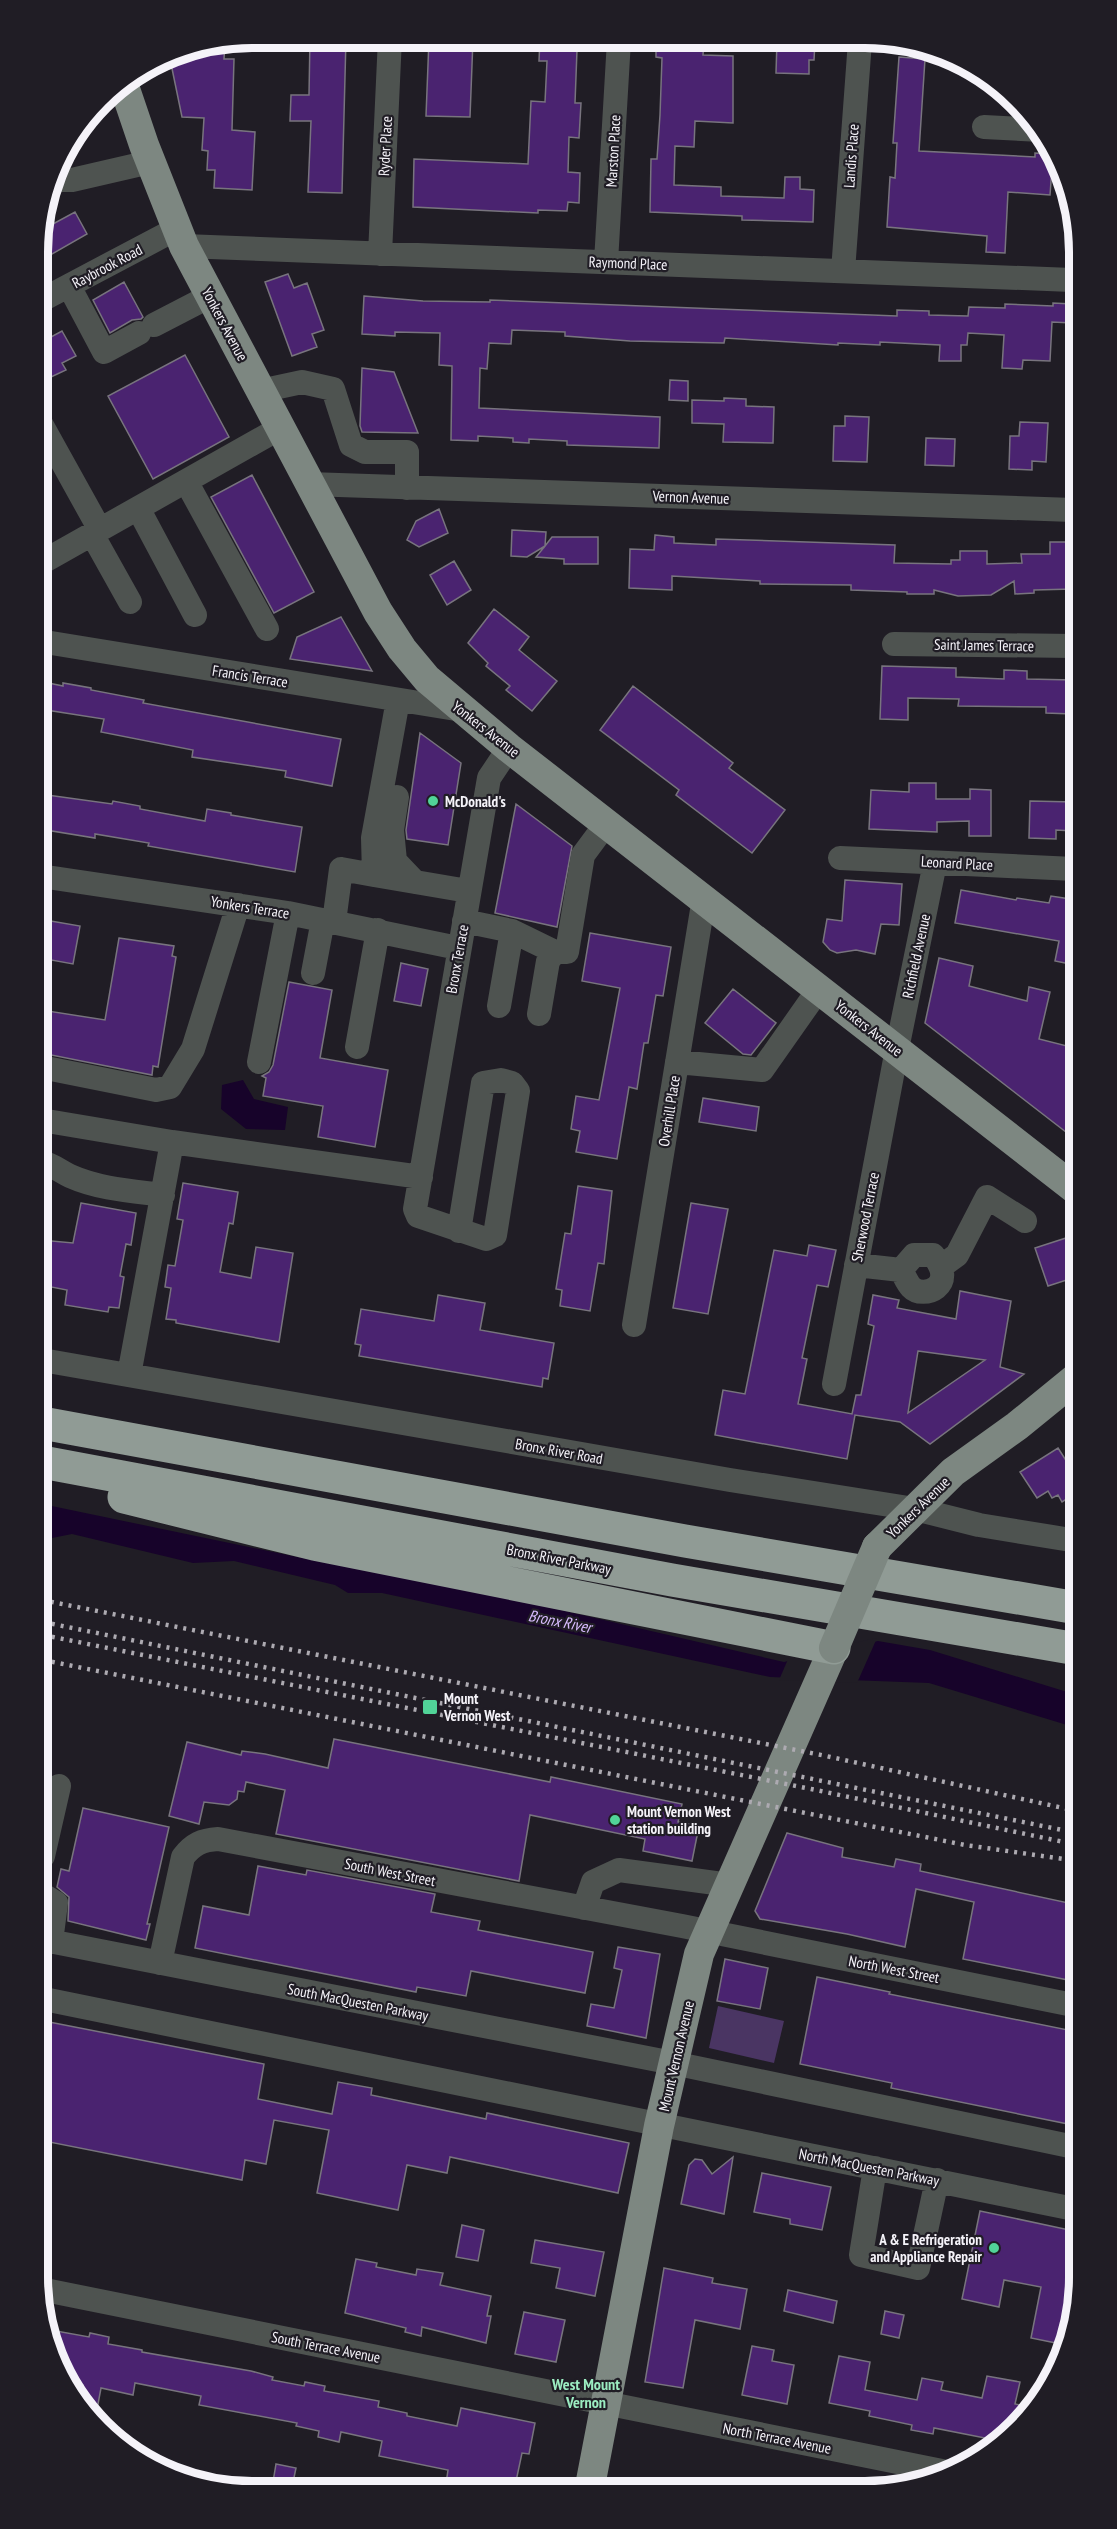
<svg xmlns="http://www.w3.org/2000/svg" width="1117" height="2529" font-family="'PT Sans Narrow',sans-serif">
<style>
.green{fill:#4a3563}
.water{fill:#17032a}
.pier{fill:#201d25}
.building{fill:#4a2370;stroke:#78747e;stroke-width:1.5;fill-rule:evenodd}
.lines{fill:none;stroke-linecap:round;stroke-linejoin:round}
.path{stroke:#6e6b72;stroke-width:4;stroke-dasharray:6 3;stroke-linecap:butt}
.minor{stroke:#4e5350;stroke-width:24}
.major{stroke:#7d8781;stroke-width:30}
.highway{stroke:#909b95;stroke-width:33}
.rail{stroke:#adaab1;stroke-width:4.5;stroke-dasharray:3 6;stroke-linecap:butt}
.major-bridge{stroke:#7d8781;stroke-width:30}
.poi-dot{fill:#51d398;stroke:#201d25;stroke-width:2}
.labels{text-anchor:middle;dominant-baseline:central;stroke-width:4.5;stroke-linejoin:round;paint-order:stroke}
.street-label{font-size:15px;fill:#f5f3f9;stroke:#201d25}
.poi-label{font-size:15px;font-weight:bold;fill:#f5f3f9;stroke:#201d25;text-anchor:start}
.water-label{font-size:16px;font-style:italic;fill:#d8bcfe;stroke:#201d25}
.neighbourhood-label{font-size:16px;font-weight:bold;fill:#9becc1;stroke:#201d25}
.rim{fill:none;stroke:#f5f3f9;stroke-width:8}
</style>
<rect width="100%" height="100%" fill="#201d25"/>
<!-- green -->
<path class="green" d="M718,2006L784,2021L774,2063L709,2048Z"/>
<!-- water -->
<path class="water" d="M243,1080L254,1099L288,1107L285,1130L246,1129L221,1109L222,1085Z
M42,1504L297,1557L500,1596L784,1662L878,1641L930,1650L1077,1695V1728L929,1683L770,1677L382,1593H348L335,1585L234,1561L193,1563L72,1534L47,1539L42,1538Z"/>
<!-- pier -->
<path class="pier" d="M877,1638L857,1683L779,1680L789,1657Z"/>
<!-- building -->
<path class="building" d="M310,38H346L342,193L308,192L311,121H290L291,95H309Z
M429,39H473L470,117L426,116Z
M540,39H572V50H577L575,103H581L579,138L569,137L568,172L580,173L579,203L568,202L567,211L538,210V213L413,207L414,159L528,164L531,101L545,102L547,61H539Z
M656,40H704L703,55L733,56V123L695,121L694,147L675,146L674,185L721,187V196L784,198L785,177H800V189L814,190L813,222L742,220V216L650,212L651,159H657L660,115L662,58L656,57Z
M777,41H815L814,60H809V74L776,73Z
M225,43L224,59H234L232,130L255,132L252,190L214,188L215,170H207L208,151L202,150L204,118L182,117L169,54Z
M899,57L925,59L919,151L1035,157V153L1053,154L1050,195L1008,192L1005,253L986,252L987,236L887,227L890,177L895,178L897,143H893Z
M75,212L87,234L38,262L40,231Z
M288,274L294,288L307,283L324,330L312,334L317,347L292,356L265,282Z
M124,282L143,317L141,319L132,320L110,333L93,300Z
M364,296L423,301L490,302V300L897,316V310L929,311V315L968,316L969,307L1005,308V304L1053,306V303L1072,304V323L1052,322L1050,361L1023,360L1022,369L1002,368L1004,335L968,333L967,345H961V361H939L940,345L880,342V345L838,343V345L725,338L724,343L630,341L565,336V332L512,330L511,344L489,343L487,369L480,368L479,408L660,417L659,448L567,445V441L529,439V443L513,442V438L478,436V441L451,440L452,366L439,365L440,333L395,332V336L362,334Z
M62,331L76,356L62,363L66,370L51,377L38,353V344Z
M185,355L229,437L153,479L108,396Z
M362,368L394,372L418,433L362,432L360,426Z
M670,380L688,381V401L669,400Z
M724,398L746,399V406L774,407L773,443L723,442L724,424L692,423V400L724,401Z
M845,416L869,417L867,462L833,461L834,426H845Z
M1020,422L1048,423L1046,462L1032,461V470L1009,469L1010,436H1019Z
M926,438L955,439L954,466L925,465Z
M252,475L314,592L274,613L211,497Z
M439,509L448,533L419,547L407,540L416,521Z
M512,530L546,532L545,546L552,537H598V564H564V559L536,557L545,546L527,557L511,556Z
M655,535L674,537V543L716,545V539L895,545L894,563L951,564V560H960V551H987V564L1022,563L1021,554H1050V542H1067V552H1073V589L1034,590V593L1015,594L1014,581L991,595L958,596L934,590V594H907V592L851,590V585L760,584V581L672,576V590L629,588L630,549L654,550Z
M454,561L471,590L447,605L430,575Z
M494,609L529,637L519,650L557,681L532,711L506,690L510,686L486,666L488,663L468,643Z
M341,617L372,671L290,659L297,637Z
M882,666L956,668V677L1004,679V670L1027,671V679L1073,680L1072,714L1046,713V707L958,706L959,699L908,698V720L880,719Z
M39,681L63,686V683L91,688V690L144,700L143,703L341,739L332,786L285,777L286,771L192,757L193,750L101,732L104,719L40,709Z
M633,686L733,763L729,768L785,810L752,853L676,795L679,790L600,730Z
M420,733L461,763L448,845L407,839L406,830Z
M909,783H936V799H970V789L991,790V836H969V821L937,822V832L869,829L871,790L909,792Z
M40,794L112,804L113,801L140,806V809L205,821L207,809L231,813V815L302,827L295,872L148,846L149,843L95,834V838L40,829Z
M1030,801L1074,802V831L1056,830V839L1029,838Z
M516,804L572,846L557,927L495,913Z
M845,880L902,884L899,925L881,924L875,954L856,950L837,953L830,950L823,942L827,919L842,921Z
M961,890L1016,900L1017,898L1049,903L1051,896L1070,899V903H1074L1075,965L1055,961L1059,941L955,923Z
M45,920L80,926L73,964L40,958Z
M590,933L671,947L663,996L656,995L648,1043H644L637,1089L629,1087L617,1159L576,1152L580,1131L571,1129L576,1096L599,1100L620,988L582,981Z
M119,938L174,946L172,956L176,957L158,1067L153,1066L152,1075L41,1053L48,1011L105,1020Z
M939,958L973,966L969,986L1027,1001L1029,987L1050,992L1039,1039L1075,1048V1139L925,1023Z
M401,963L428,969L421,1006L394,1001Z
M289,982L332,990L320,1058L388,1070L375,1147L318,1137L323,1106L263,1096L266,1078L262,1076L269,1072L273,1065Z
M733,989L776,1023L751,1055L743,1054L705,1023Z
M703,1098L759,1107L756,1131L699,1122Z
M183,1183L238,1192L233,1224L229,1223L220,1272L251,1278L256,1247L293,1253L279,1342L176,1323V1320L166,1319L171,1288L165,1287L168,1265L175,1266L183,1220L177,1219Z
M578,1186L612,1191L604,1264L598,1263L590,1311L560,1306L562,1290L556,1289L565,1233L571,1234Z
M81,1203L136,1213L131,1245L126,1244L120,1276L124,1277L119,1308L109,1307L108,1312L65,1305L67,1290L41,1285V1240L73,1243Z
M691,1203L728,1209L708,1314L673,1308Z
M1069,1237L1076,1256V1277L1048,1286L1035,1248Z
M809,1245L836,1250L828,1287L817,1285L802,1358L807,1359L798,1404L852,1414L856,1395H861L874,1326L868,1324L873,1295L899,1300L897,1308L956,1319L960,1291L1011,1301L1000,1367L1024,1374L930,1444L900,1422L855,1415L847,1459L715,1435L723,1390L745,1394L774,1250L807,1256ZM918,1351L985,1360L908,1413Z
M438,1295L485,1303L480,1330L554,1343L548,1379L543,1378L542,1387L359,1356L361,1345L355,1344L361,1309L434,1321Z
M1058,1448L1076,1476V1493L1062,1502L1058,1495L1052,1498L1048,1491L1037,1498L1020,1472Z
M334,1739L550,1782L551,1777L682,1804L678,1822L699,1826L692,1861L643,1851L645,1839L530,1815L519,1881L276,1834L285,1790L246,1782L244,1792L238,1791L237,1799L229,1805L204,1802L199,1824L169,1816L187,1742L241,1755L242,1751L265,1754L328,1768Z
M83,1808L169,1827L147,1924H150L146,1940L68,1921L69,1897L57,1887L61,1869L69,1871Z
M787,1833L843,1848L842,1857L894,1867L896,1859L921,1864L920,1871L1078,1905V1982L963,1959L974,1902L916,1889L905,1947L847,1934L760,1919L755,1911Z
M258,1866L306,1875L307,1870L435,1894L431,1912L480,1921L478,1930L593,1952L585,1993L471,1971L466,1996L417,1987L416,1992L195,1948L203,1906L249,1915Z
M618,1947L660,1954L646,2038L587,2026L591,2004L614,2008L622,1970L614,1968Z
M725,1959L768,1968L760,2009L717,2001Z
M817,1977L890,1992L889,1994L1078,2032V2126L891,2088L892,2083L800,2064Z
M44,2021L264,2064L258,2099L332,2114L338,2082L372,2088L371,2095L419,2105L486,2119L487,2113L629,2143L618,2193L450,2157L447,2173L407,2165L398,2210L355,2201L317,2193L329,2130L274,2120L266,2164L245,2160L242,2180L44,2141Z
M733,2157L724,2214L681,2204L689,2165L695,2159L702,2160L712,2174Z
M762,2173L831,2187L822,2230L790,2224V2219L754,2212Z
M980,2211L1079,2232V2290L1066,2345L1031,2338L1041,2287L1004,2280L999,2307L962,2299Z
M462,2225L484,2230L478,2261L456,2257Z
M535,2240L604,2252L595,2296L556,2288L560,2268L531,2263Z
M356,2259L377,2263L376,2267L416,2275L417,2269L443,2273L440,2285L491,2296L487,2316H491L486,2343L422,2327L421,2336L405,2332L406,2328L345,2313Z
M664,2268L713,2278L712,2283L747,2289L740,2329L695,2320L683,2388L645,2382Z
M788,2290L837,2301L833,2323L784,2311Z
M885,2311L904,2315L899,2338L881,2334Z
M524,2312L565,2320L556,2362L515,2354Z
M45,2329L89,2337L90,2333L109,2337L108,2344L142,2350V2352L251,2371L273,2377L272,2380L304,2386L305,2382L325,2386L324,2391L379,2401L378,2407L407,2413V2416L457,2426L461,2408L535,2423L529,2454L522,2453L515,2486H457L446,2484L448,2470L379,2456L382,2441L341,2432L339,2442L318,2437L319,2431L296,2426L297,2423L199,2405L201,2396L135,2383L133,2395L101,2388L95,2420L80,2403L83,2385L67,2382Z
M752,2346L774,2350L772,2361L794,2365L787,2404L742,2395Z
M839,2356L870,2362L865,2390L917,2400L922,2378L943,2382L941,2390L982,2398L987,2376L1020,2382L1015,2404L1033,2407L1026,2418L1000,2441L934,2428L933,2434L911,2430L912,2425L869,2416L870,2411L829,2403Z
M276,2464L296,2468L292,2487L273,2482Z"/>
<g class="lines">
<!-- path -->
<path class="path" d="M718,1811L729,1813"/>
<!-- minor -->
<path class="minor" d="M984,127L1041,130
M54,180H72L150,162
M184,246L1072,280
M380,254L390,38
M606,262L619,40
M843,271L860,41
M69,286L104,352L139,333
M38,302L176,229
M154,325L210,296
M260,391L302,382L333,389L351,445L365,452H407V488
M39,420L100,530
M186,481L267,629
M309,484L1073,510
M138,508L195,615
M92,534L130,602
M39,564L280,428
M39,641L462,710
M894,644L1074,646
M398,700L373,838L374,875L468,891
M397,797L392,830L395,861L415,882
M840,858L1074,869
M40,876L288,913L458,948
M464,921L512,931L555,952L548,961L539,1014
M334,922L341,869L374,875
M555,952H567L583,855L606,824
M313,973L323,920
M499,1006L512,931
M357,1047L378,930
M259,1062L288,913
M677,1062L762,1070L819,989
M41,1067L156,1090L170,1087L193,1049L238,905
M41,1120L172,1142L421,1177
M41,1162C53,1165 60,1171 70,1176C99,1189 132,1191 163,1195
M459,1231L483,1083L501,1080L512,1083L518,1091L495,1235L486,1239L418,1216L415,1209L489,778L509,748
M856,1265L901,1270L914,1255H933C959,1286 923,1300 911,1287C907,1283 904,1275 901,1270
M942,1266L957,1255L987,1197L1025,1221
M634,1325L704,898
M42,1360L730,1480L915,1509L979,1525L1077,1541
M129,1375L172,1142
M834,1384L897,1049L935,863
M43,1856L59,1786
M43,1895L56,1903L51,1942
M584,1908L593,1882L619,1870L730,1885
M44,1940L673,2063L1079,2148
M160,1963L183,1857C193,1844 202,1840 218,1839L682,1926L1078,2006
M44,1999L1079,2210
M875,2168L861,2255L918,2268L937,2180
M45,2290L947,2472"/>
<!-- major -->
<path class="major" d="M123,83L144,145L184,246L378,612L402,649L427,679L509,748L1075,1189
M877,1547L953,1472L1017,1426L1076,1378
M590,2486L659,2126L699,1954L834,1648"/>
<!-- highway -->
<path class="highway" d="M42,1423L685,1541L1077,1608
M42,1462L672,1580L1077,1649
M124,1497L314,1544L834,1648"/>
<!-- rail -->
<path class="rail" d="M42,1600L826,1756L1077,1811
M43,1622L1077,1833
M43,1635L811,1789L1078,1845
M43,1660L965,1845L1078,1861"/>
<!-- major-bridge -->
<path class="major-bridge" d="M834,1648L877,1547"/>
</g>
<!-- markers -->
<g class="poi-dot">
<circle cx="433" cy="801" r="6"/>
<rect x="422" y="1699" width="16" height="16" rx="3"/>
<circle cx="615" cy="1820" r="6"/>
<circle cx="994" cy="2248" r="6"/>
</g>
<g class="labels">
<!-- street labels -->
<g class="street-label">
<text transform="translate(385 146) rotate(-87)">Ryder Place</text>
<text transform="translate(613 151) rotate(-87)">Marston Place</text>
<text transform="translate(851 156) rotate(-86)">Landis Place</text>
<text transform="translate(628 263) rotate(2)">Raymond Place</text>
<text transform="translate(107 266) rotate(-28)">Raybrook Road</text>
<text transform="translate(225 324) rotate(62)">Yonkers Avenue</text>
<text transform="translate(691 497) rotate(2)">Vernon Avenue</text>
<text transform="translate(984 645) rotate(1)">Saint James Terrace</text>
<text transform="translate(250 676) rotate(9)">Francis Terrace</text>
<text transform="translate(486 729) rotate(38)">Yonkers Avenue</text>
<text transform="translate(957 863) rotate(3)">Leonard Place</text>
<text transform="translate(250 907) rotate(9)">Yonkers Terrace</text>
<text transform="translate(916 956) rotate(-78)">Richfield Avenue</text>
<text transform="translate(457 959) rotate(-80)">Bronx Terrace</text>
<text transform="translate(869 1028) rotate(38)">Yonkers Avenue</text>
<text transform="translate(669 1111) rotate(-81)">Overhill Place</text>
<text transform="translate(865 1217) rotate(-79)">Sherwood Terrace</text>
<text transform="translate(559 1451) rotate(10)">Bronx River Road</text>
<text transform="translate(918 1507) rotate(-44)">Yonkers Avenue</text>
<text transform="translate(559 1559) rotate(11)">Bronx River Parkway</text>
<text transform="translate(390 1872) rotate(11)">South West Street</text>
<text transform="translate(894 1969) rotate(11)">North West Street</text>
<text transform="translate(358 2002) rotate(11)">South MacQuesten Parkway</text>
<text transform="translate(676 2056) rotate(-77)">Mount Vernon Avenue</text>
<text transform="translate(869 2167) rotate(11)">North MacQuesten Parkway</text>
<text transform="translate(326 2347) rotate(11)">South Terrace Avenue</text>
<text transform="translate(777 2438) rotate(11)">North Terrace Avenue</text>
</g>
<!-- poi labels -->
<g class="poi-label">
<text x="445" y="801">McDonald's</text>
<text x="444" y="1698">Mount<tspan x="444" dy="17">Vernon West</tspan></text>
<text x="627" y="1811">Mount Vernon West<tspan x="627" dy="17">station building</tspan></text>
<text x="982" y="2239" text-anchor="end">A &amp; E Refrigeration<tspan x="982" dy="17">and Appliance Repair</tspan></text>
</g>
<!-- water labels -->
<g class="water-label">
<text transform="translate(560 1621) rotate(11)">Bronx River</text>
</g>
<!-- neighbourhood labels -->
<g class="neighbourhood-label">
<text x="586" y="2384">West Mount<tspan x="586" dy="18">Vernon</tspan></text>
</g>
</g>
<!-- crop -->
<path d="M0 0H1117V2529H0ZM252 48H865A204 204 0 0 1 1069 252V2277A204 204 0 0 1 865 2481H252A204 204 0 0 1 48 2277V252A204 204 0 0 1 252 48Z" fill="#201d25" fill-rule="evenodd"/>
<path class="rim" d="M252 48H865A204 204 0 0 1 1069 252V2277A204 204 0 0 1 865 2481H252A204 204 0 0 1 48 2277V252A204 204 0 0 1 252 48Z"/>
</svg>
